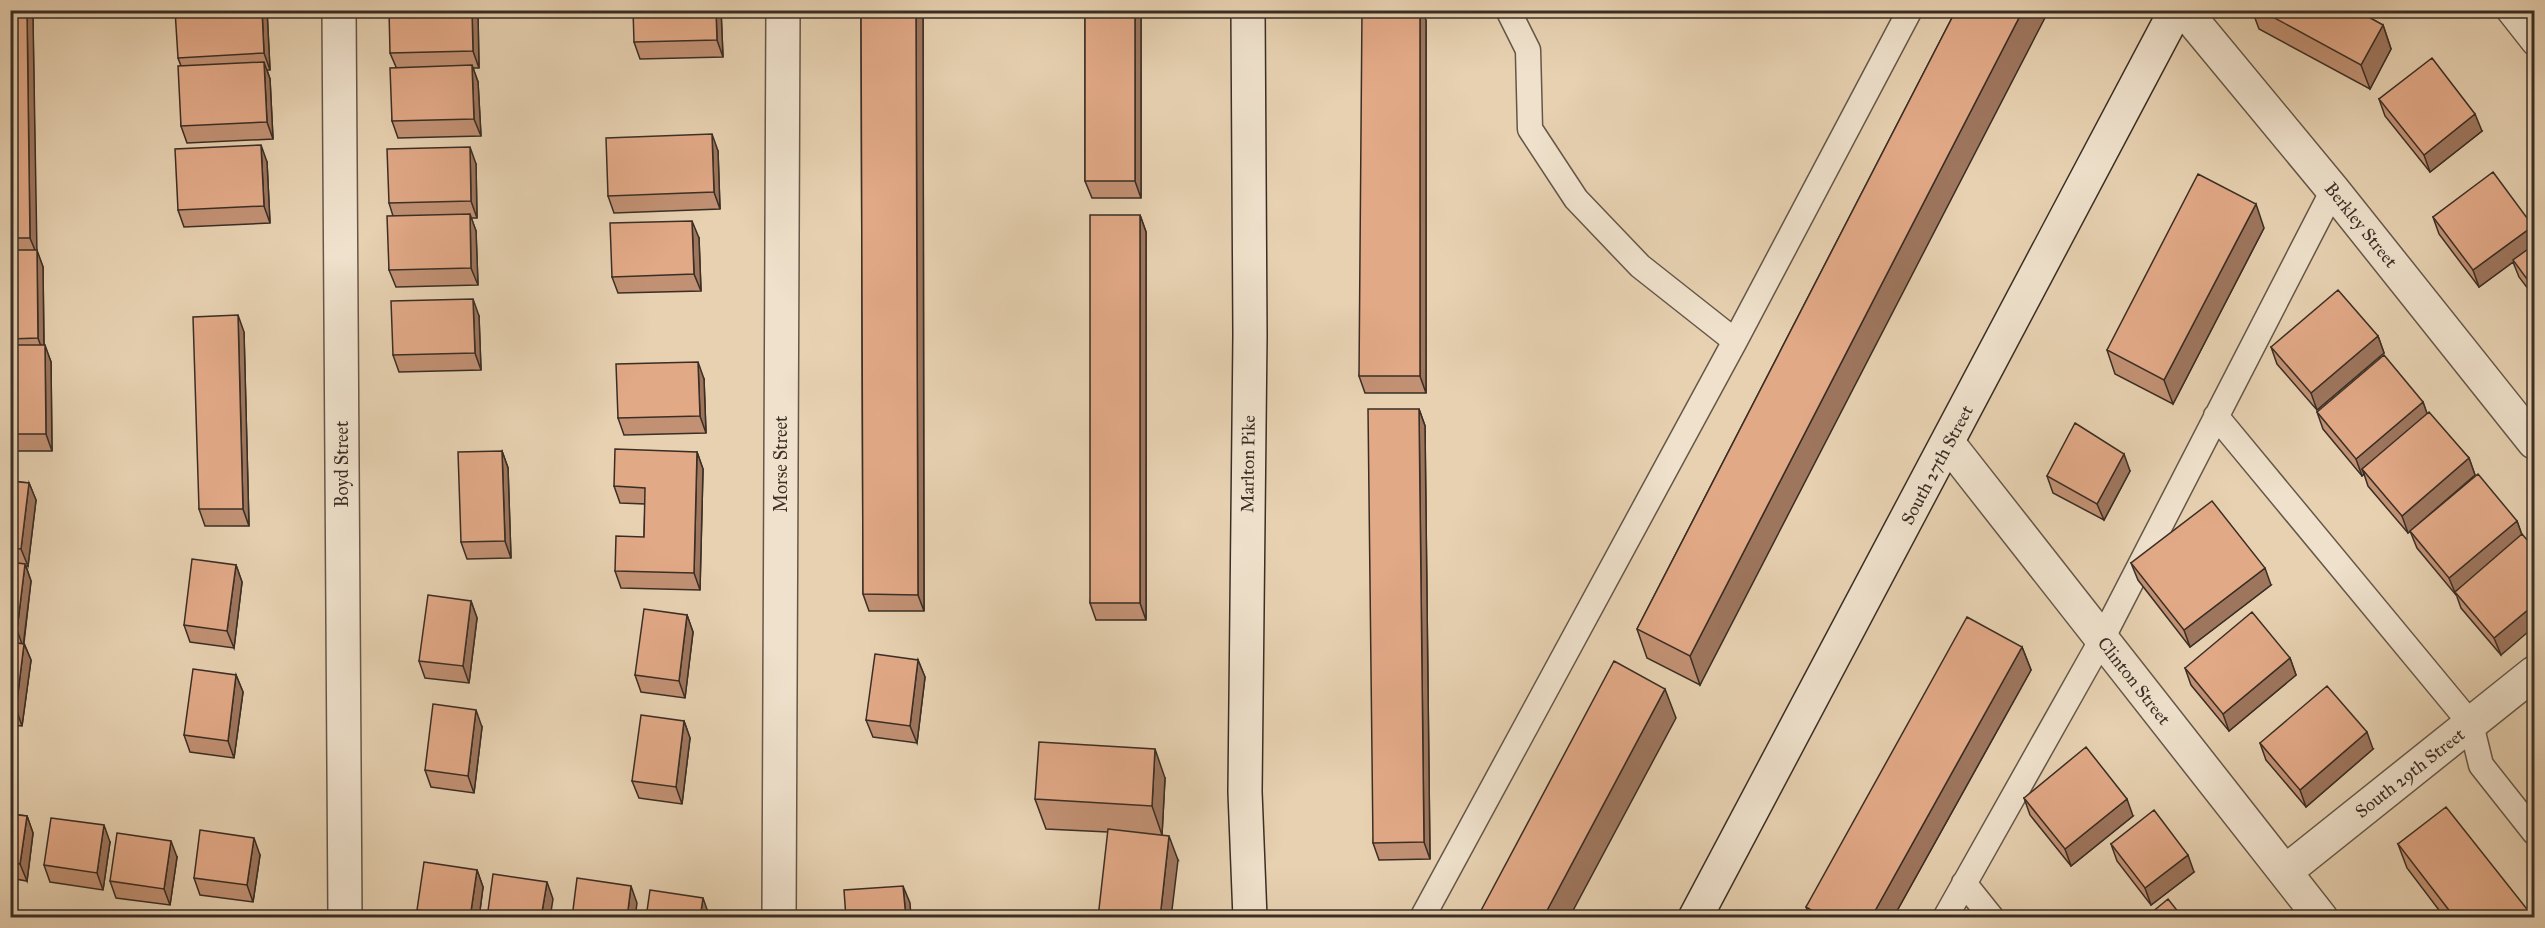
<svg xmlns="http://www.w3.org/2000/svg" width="2545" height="928" font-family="'IM FELL Great Primer',serif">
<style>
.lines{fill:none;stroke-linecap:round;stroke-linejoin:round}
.lane-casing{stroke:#655748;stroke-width:27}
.street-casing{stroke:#655748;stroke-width:36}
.secondary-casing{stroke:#3a2e25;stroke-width:36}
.lane{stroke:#efe1cc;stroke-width:24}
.street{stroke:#efe1cc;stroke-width:33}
.secondary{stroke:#efe1cc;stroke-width:33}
.wall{fill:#c29174;stroke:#3a2e25;stroke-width:1.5}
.shaded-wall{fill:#9e765e;stroke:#3a2e25;stroke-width:1.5}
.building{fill:#e2a987;stroke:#3a2e25;stroke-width:1.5}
.labels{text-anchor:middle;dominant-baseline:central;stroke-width:6;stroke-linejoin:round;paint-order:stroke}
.street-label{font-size:18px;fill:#3a2e25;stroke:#efe1cc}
</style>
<rect width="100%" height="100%" fill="#e7d1b1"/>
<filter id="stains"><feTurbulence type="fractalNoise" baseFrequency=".00333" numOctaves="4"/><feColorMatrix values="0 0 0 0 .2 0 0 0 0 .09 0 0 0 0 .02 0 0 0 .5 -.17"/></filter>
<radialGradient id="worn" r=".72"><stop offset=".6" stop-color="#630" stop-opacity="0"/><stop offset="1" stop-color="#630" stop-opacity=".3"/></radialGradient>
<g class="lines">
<defs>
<path id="lane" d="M1508,10L1528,50L1530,129L1576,199L1640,266L1735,341
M2508,10L2534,43
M2216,416L2471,724L2481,765L2534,832
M1964,883L1992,918
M1422,918L1735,341L1910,10
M1945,918L2102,639L2333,190"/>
<path id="street" d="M339,10L345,918
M2184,10L2333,190L2534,442
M1948,443L2321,918
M2285,872L2534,673
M779,918L783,10"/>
<path id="secondary" d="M1248,10L1250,335L1245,792L1250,918
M1695,918L2176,10"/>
</defs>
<!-- lane casing -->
<use href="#lane" class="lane-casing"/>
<!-- street casing -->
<use href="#street" class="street-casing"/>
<!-- secondary casing -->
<use href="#secondary" class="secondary-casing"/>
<!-- lane -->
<use href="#lane" class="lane"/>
<!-- street -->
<use href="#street" class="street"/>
<!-- secondary -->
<use href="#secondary" class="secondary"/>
</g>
<!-- wall -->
<path class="wall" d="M10,10H42V11L30,12L33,19L36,250L43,267L44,345L51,362L52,451H10Z
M267,10L270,70H267L270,79L273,139L187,143L181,126V66L178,58Z
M472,10H477L478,14L479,68H473L478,82L481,136L398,138L392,121L396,67L390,53Z
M721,10L723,57L640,59L634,42Z
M861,10H923L924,611H869L863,594Z
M1085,10H1141V198H1092L1085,181Z
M1956,10L1700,685L1647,658L1637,629Z
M2252,10H2365L2363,14L2383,25L2391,49L2370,89L2259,29Z
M1426,20V393H1365L1359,376Z
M2379,99L2482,131L2430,172L2385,116Z
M718,151L720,209L614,213L608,196Z
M267,162L270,223L184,227L178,210Z
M476,164L477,218H471L476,231L478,285L396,287L389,270L393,216L389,203Z
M1140,215L1146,232V620H1096L1090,603Z
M2433,217L2533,226L2535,229V298L2519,277L2513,262L2479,287L2439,234Z
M2264,228L2173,404L2115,374L2107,350Z
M699,238L701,291L618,293L612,277Z
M479,316L481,370L399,372L393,355Z
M244,332L249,526H205L199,509Z
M2378,336L2384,353L2317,410L2277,364L2271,347Z
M704,379L706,433L624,435L618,418Z
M2423,402L2427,414L2469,458L2475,475L2408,533L2368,486L2364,474L2362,476L2323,429L2317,412Z
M1419,409L1425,426L1430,859L1379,860L1373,843Z
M502,451L508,468L511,558L467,559L461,542Z
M697,452L703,469L700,590L621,588L615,571L644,537L645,504L620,503L614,486Z
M2130,471L2104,520L2053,493L2047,476Z
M10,481L29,483L36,500L28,566H26L31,581L24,643L31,660L22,726L10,725Z
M2517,521L2522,535L2501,655L2461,608L2456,594V595L2417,548L2410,531Z
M2131,563L2271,585L2190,647L2138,580Z
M236,565L242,582L234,648L190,642L184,625Z
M471,601L477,618L469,683L425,678L419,661Z
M687,615L693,632L685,698L641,692L635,675Z
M2022,647L2031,670L1893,918H1810L1806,907Z
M2290,658L2296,675L2229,731L2191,685L2185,668Z
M918,660L925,677L917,743L873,737L866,720Z
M236,675L243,692L234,758L190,752L184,735Z
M684,721L690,738L682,804L639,798L632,781Z
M482,727L474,793L431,787L425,770Z
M2260,743L2373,749L2306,807L2266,760Z
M1165,778L1162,835L1178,860L1108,832L1046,829L1035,799Z
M2024,798L2133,816L2071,866L2030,815Z
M10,814L27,816L33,833L27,881L10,878Z
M110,842L103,890L50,882L44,865Z
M2111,844L2194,872L2151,905L2117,861Z
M2398,844L2534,918H2445L2407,868Z
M260,855L253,902L200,895L194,878Z
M177,857L170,905L116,898L110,881Z
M477,870L483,887L479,918H419L417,910Z"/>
<!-- shaded-wall -->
<path class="shaded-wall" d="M27,10H29L33,19L37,255L30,238Z
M262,10H267L270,70L264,53Z
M472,10H477L478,14L479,68L473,51Z
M716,10H721L723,57L717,40Z
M916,10H923L924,611L918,595Z
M1135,10H1141V198L1135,181Z
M1420,10H1422L1426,20V393L1420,376Z
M2023,10H2049L1700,685L1690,656Z
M2357,10H2365L2360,18Z
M2383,25L2391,49L2370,89L2361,65Z
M264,62L270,79L273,139L267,122Z
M472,65L478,82L481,136L474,119Z
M2475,114L2482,131L2430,172L2424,155Z
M712,134L718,151L720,209L714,192Z
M261,145L267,162L270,223L264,206Z
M470,147L476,164L477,218L471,201Z
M2256,204L2264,228L2173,404L2164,380Z
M470,214L476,231L478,285L471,268Z
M1140,215L1146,232V620L1140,603Z
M692,221L699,238L701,291L694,274Z
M2533,226L2535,229V246L2479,287L2473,270Z
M37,250L43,267L44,355L38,338Z
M473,299L479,316L481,370L475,353Z
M238,315L244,332L249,526L243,509Z
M2378,336L2384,353L2317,410L2311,393Z
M45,345L51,362L52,451L46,434Z
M698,362L704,379L706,433L700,416Z
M2423,402L2429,419L2362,469L2364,474L2362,476L2356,459Z
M1419,409L1425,426L1430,859L1424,842Z
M502,451L508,468L511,558L505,541Z
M697,452L703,469L700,590L694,573Z
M2124,454L2130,471L2104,520L2097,504Z
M2469,458L2475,475L2408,533L2402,516Z
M29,483L36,500L28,566L21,549Z
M2517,521L2523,538L2455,592L2456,595L2449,578Z
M25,564L31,581L23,647L17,630Z
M236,565L242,582L234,648L227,631Z
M2265,568L2271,585L2190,647L2184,630Z
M471,601L477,618L469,683L463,666Z
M2535,604V626L2501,655L2494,638Z
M687,615L693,632L685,698L679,681Z
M24,644L31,660L22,726L16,709Z
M2022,647L2031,670L1893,918H1871Z
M2290,658L2296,675L2229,731L2223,714Z
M918,660L925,677L917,743L910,726Z
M236,675L243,692L234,758L228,741Z
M1665,689L1676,718L1569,918H1543Z
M476,710L482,727L474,793L468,776Z
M684,721L690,738L682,804L676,787Z
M2367,732L2373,749L2306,807L2300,790Z
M1155,749L1165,778L1162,835L1152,806Z
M2127,799L2133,816L2071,866L2065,849Z
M27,816L33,833L27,881L20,864Z
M104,825L110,842L103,890L97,873Z
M1169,836L1178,860L1171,918H1160Z
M254,838L260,855L253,902L247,885Z
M171,841L177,857L170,905L164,889Z
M2188,855L2194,872L2151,905L2145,888Z
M477,870L483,887L479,918H470Z
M547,882L553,899L550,918H541Z
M631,886L637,903L635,918H627Z
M903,886L910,903L911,918H906Z
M703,898L709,915V918H700Z"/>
<!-- building -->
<path class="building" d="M10,10H27L30,238H10Z
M175,10H262L264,53L178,58Z
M389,10H472L473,51L390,53Z
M633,10H716L717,40L634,42Z
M861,10H916L918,595L863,594Z
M1085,10H1135V181H1085Z
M1362,10H1420V376H1359Z
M1956,10H2023L1690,656L1637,629Z
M2260,10H2356L2383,25L2361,65Z
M2432,58L2475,114L2424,155L2379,99Z
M264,62L267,122L181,126L178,66Z
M472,65L474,119L392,121L390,68Z
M712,134L714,192L608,196L606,138Z
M261,145L264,206L178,210L175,149Z
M470,147L471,201L389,203L387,149Z
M2493,172L2533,226L2473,270L2433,217Z
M2198,174L2256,204L2164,380L2107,350Z
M470,214L471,268L389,270L387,216Z
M1090,215H1140V603H1090Z
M692,221L694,274L612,277L610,223Z
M2535,244V290L2513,260Z
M10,250H37L38,338L10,339Z
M2338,290L2378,336L2311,393L2271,347Z
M473,299L475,353L393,355L391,301Z
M238,315L243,509H199L193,317Z
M10,345H45L46,434H10Z
M2384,355L2423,402L2356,459L2317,412Z
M698,362L700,416L618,418L616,364Z
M1368,409H1419L1424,842L1373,843Z
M2429,412L2469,458L2402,516L2362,469Z
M2075,423L2124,454L2097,504L2047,476Z
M615,449L697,452L694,573L615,571L616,536L644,537L645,488L614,486Z
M502,451L505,541L461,542L458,452Z
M2478,474L2517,521L2449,578L2410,531Z
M10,481L29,483L21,549L10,548Z
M2212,501L2265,568L2184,630L2131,563Z
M2522,534L2535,549V604L2494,638L2455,592Z
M192,559L236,565L227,631L184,625Z
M10,562L25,564L17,630L10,629Z
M428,595L471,601L463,666L419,661Z
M644,609L687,615L679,681L635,675Z
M2252,612L2290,658L2223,714L2185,668Z
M1967,617L2022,647L1871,918H1824L1806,907Z
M10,642L24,644L16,709H10Z
M875,654L918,660L910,726L866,720Z
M1614,661L1665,689L1543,918H1477Z
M193,669L236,675L228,741L184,735Z
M2327,686L2367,732L2300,790L2260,743Z
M433,704L476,710L468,776L425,770Z
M641,715L684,721L676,787L632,781Z
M1039,742L1155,749L1152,806L1035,799Z
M2086,747L2127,799L2065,849L2024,798Z
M2446,807L2534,918H2455L2398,844Z
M2154,810L2188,855L2145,888L2111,844Z
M10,814L27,816L20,864L10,862Z
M51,818L104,825L97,873L44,865Z
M1108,829L1169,836L1160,918H1098Z
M200,830L254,838L247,885L194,878Z
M117,833L171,841L164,889L110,881Z
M424,862L477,870L470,918L417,910Z
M493,874L547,882L541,918H487Z
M577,878L631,886L627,918H572Z
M903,886L906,918H846L844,890Z
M650,890L703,898L700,918H646Z
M2168,899L2183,918H2145Z"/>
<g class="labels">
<!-- street labels -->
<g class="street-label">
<text transform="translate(2361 225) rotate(51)">Berkley Street</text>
<text transform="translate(342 464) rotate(-90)">Boyd Street</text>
<text transform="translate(781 464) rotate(-90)">Morse Street</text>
<text transform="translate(1248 464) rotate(-89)">Marlton Pike</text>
<text transform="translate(1937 465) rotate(-62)">South 27th Street</text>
<text transform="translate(2134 681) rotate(52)">Clinton Street</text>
<text transform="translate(2410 773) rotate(-38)">South 29th Street</text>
</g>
</g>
<!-- margin -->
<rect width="2545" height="928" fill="none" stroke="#e7d1b1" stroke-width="36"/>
<rect x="12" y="12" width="2521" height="904" fill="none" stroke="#3a2e25" stroke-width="3"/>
<rect x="18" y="18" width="2509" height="892" fill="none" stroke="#3a2e25" stroke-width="1.5"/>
<rect width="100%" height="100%" filter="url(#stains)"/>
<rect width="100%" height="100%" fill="url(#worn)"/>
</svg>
